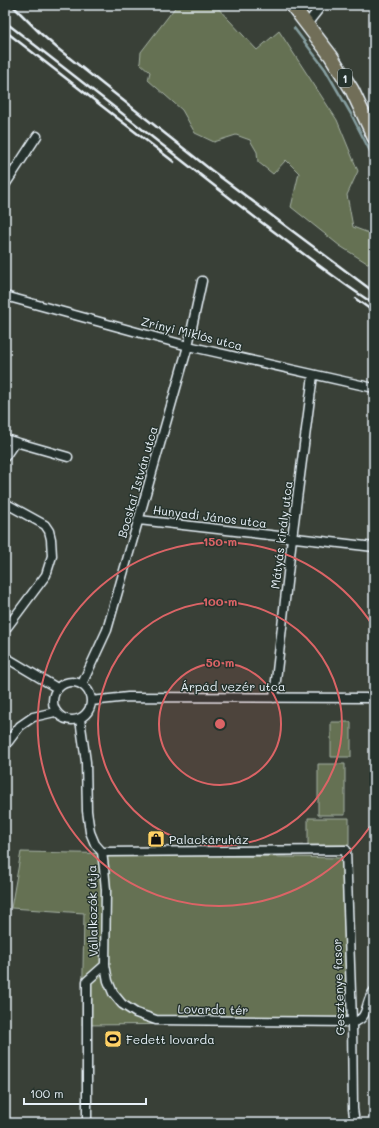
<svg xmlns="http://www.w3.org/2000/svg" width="379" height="1128" font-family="Mali,sans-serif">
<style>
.green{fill:#657152;stroke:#a6b1a5}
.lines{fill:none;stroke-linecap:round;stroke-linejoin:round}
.stream{stroke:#869fa1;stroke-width:2.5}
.street-casing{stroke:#e8f1f8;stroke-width:11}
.primary-casing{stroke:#e8f1f8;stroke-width:16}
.street{stroke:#26332d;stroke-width:8}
.primary{stroke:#716e59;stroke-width:13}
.rail{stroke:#e8f1f8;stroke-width:2.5}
.ring{fill:none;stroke:#db6466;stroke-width:2}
.labels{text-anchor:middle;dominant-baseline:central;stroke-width:3;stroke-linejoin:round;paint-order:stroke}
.shield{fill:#26332d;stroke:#aeb8bb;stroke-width:1}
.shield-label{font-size:11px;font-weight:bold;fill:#e8f1f8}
.street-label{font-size:12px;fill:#e8f1f8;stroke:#26332d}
.poi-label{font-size:12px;fill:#e8f1f8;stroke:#26332d;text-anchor:start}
.centre{fill:#db6466;stroke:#26332d;stroke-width:2}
.ring-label{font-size:12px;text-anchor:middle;font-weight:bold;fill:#db6466;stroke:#26332d;stroke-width:3;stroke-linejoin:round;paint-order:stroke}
</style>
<rect width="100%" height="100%" fill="#394037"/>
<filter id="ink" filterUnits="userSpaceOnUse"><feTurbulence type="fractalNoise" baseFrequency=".025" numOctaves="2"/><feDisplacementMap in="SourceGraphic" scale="8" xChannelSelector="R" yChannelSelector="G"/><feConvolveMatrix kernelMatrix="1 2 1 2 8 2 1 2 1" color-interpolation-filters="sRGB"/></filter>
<g filter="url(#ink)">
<!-- green -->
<path class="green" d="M177,5H215L257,50L279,31L337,120L358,171L347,195L353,227L374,235V263H367L340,246L291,207L299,173L286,160L273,174L258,162L257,152L250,140L236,135L214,142L195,133L182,110L148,80L150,72L140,63L141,52Z
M331,722H351V757H331Z
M318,764H345V815H318Z
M308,818H349V845H308Z
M21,852L342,858L347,1023L82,1025L84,913L11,908Z"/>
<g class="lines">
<!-- stream -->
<path class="stream" d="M294,28L325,69L351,114L374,159"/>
<defs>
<path id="street" d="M307,24L322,5
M5,185L37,136
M5,296L188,346L374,388
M5,439L68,457
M5,457L15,442
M5,503L45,525L49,531L51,539L52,556L46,575L5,630
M139,520L374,547
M5,657L57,688
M53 701a19 19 0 1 1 38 0a19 19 0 1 1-38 0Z
M82,684L107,630L188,346L202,281
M274,698L292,538L313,375
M91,701L128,697L374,698
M80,719L86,762L87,811L90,832L95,844L102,852L104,868L106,890L105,965L108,981L113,993L122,1004L136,1013L156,1020L352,1022C370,1020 364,1002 374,991
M5,746L20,726L33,717L55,712
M102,852L346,850L352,1022L353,1109L355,1123
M87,1123V981L105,965"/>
<path id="primary" d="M292,5L331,56L352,90L374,137"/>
</defs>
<!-- street casing -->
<use href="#street" class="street-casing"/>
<!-- primary casing -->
<use href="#primary" class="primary-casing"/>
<!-- street -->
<use href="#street" class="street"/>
<!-- primary -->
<use href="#primary" class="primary"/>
<!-- rail -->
<path class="rail" d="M12,5L40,33L57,48L211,170L374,292
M5,22C91,88 175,156 261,222C299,250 335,279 374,304
M5,31L174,162
M356,299L374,312"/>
</g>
</g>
<!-- distance rings -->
<circle cx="220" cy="724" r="61" fill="#db6466" fill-opacity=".12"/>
<g class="ring">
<circle cx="220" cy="724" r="61"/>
<circle cx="220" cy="724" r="122"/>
<path d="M373 822A182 182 0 1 1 373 626"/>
</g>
<!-- icons -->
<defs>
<symbol id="shop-square" viewBox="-11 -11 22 22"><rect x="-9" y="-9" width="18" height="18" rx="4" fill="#ffd166" stroke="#26332d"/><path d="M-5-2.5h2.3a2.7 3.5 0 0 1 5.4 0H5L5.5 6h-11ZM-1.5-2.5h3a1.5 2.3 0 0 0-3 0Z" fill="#111"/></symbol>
<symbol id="stadium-square" viewBox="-11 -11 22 22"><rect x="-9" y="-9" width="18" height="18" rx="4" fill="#ffd166" stroke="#26332d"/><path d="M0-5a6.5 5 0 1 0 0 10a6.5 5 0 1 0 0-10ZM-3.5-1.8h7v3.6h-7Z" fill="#111"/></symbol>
</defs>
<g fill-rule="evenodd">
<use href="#shop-square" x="146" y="829" width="20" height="20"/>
<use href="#stadium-square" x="103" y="1029" width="20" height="20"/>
</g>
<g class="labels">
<!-- shield labels -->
<rect class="shield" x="338" y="69" width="14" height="18" rx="3"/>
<g class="shield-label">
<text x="345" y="78">1</text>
</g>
<!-- street labels -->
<g class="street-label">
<text transform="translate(192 333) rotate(14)">Zrínyi Miklós utca</text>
<text transform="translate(137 482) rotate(-74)">Bocskai István utca</text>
<text transform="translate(210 516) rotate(7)">Hunyadi János utca</text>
<text transform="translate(281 535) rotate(-83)">Mátyás király utca</text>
<text x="233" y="686">Árpád vezér utca</text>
<text transform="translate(92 911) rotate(-91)">Vállalkozók útja</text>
<text transform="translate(338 987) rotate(-92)">Gesztenye fasor</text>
<text transform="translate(213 1009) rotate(1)">Lovarda tér</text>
</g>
<!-- poi labels -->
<g class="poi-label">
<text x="169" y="839">Palackáruház</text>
<text x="126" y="1039">Fedett lovarda</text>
</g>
</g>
<circle cx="220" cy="724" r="6" class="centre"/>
<g class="ring-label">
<text x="220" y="546">150 m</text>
<text x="220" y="606">100 m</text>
<text x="220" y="667">50 m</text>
</g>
<!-- margin -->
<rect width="379" height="1128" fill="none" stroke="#26332d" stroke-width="20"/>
<rect x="10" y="10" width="359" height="1108" fill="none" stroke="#e8f1f8" stroke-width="1.5" filter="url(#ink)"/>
<!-- scale -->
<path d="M24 1098v6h122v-6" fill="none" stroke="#e8f1f8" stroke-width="2"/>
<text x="30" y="1098" font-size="12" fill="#e8f1f8" stroke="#26332d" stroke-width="3" paint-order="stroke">100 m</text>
</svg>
